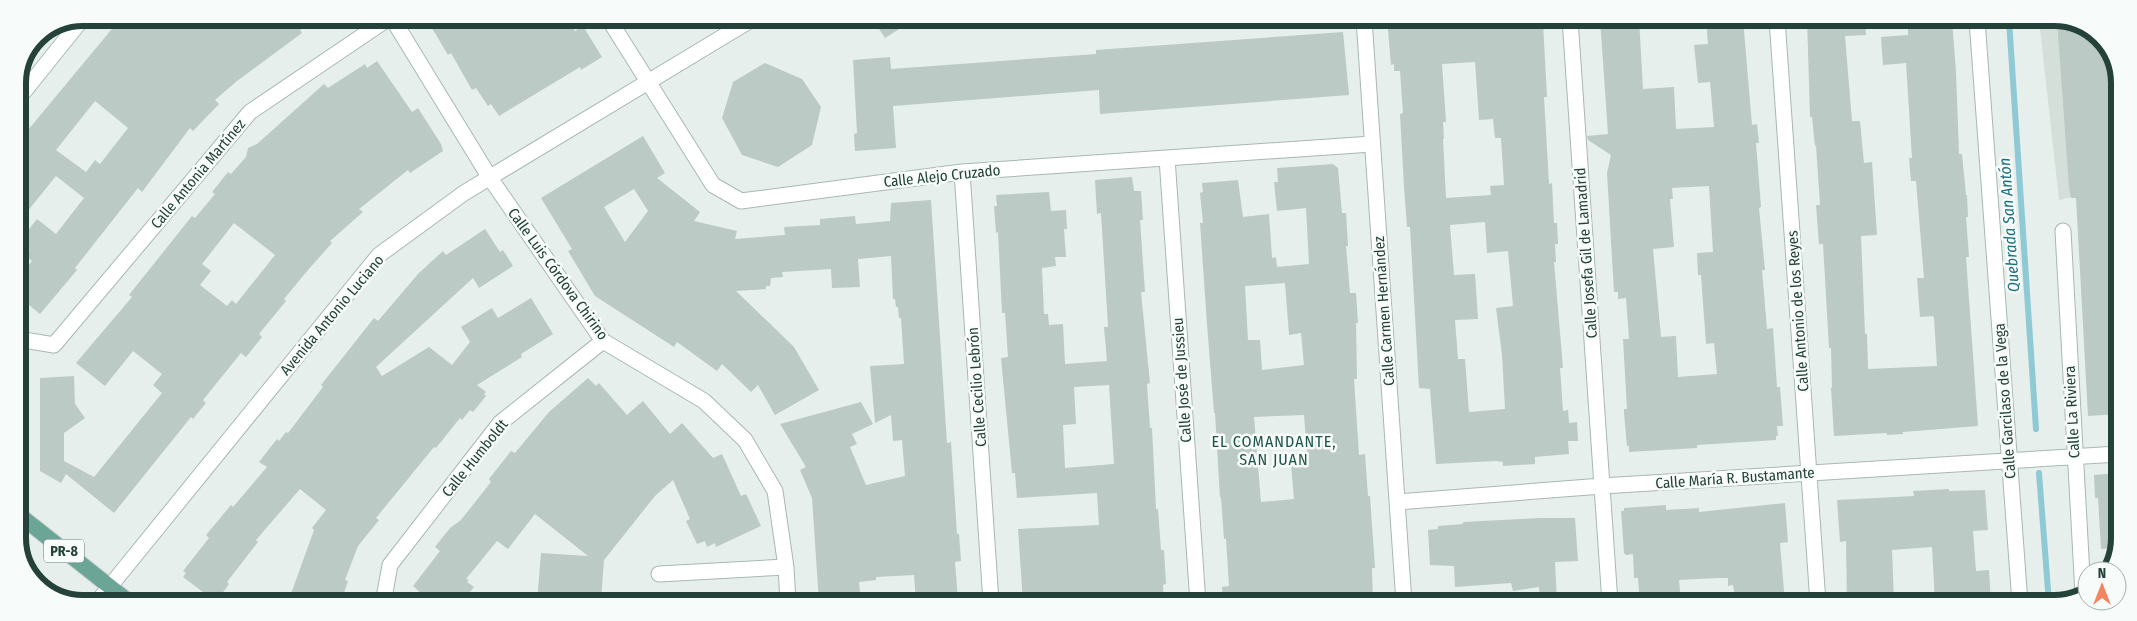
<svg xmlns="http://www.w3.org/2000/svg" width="2137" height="621" font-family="'Fira Sans Condensed',sans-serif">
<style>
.built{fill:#d4dfda}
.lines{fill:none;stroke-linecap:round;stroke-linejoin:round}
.stream{stroke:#8ec9d4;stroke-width:6}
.building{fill:#bbcac4;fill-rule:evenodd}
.minor-casing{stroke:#a8b8b2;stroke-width:17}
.major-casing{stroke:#c2cac8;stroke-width:17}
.minor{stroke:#fff;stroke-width:15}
.major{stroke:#6aa596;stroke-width:15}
.labels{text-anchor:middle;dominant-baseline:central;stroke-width:5;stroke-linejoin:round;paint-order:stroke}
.shield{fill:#f7fbf9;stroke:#637a73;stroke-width:1}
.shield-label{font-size:14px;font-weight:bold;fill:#24423a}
.street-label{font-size:15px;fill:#24423a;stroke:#f7fbf9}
.water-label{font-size:16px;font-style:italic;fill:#1c6f80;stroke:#f7fbf9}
.neighbourhood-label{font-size:16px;letter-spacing:1px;fill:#1f5548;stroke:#f7fbf9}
.rim{fill:none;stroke:#24423a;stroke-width:6}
</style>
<rect width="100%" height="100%" fill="#e6efeb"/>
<!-- built -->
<path class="built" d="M2039,20H2071L2103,40L2119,79V186L2059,200Z"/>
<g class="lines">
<!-- stream -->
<path class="stream" d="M2009,20L2036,429
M2039,473L2049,603"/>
</g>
<!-- building -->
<path class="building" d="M121,18H320L300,30L302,33L237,81L215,100L219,104L193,131L190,128L142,192L138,188L75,268L77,270L40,314L18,296V279L32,261L25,255L30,250L19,242L37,219L56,234L84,198L56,176L18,223V142ZM95,101L128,128L100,164L95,160L86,172L56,150Z
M426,18H567L575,31L583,26L602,57L581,70L580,67L499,116L491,104L488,106L476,88L472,90L451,53L448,55Z
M872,18H917L885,38Z
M1387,19H1444V26L1480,24V19H1537L1539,24L1543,23L1547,97H1544L1549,184L1552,183L1554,223H1557L1558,244H1555L1556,262H1554L1563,368H1560L1563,411L1568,410L1569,423L1577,422L1578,441H1568L1569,454L1535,457V464L1503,466V462L1496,461L1436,464L1430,389L1419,388L1410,227H1407L1404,187L1400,114L1403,113L1400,71H1394V64L1391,65ZM1475,62L1479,120L1493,119L1495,138H1501L1504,185L1490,186L1491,195L1446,198L1443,139H1444L1443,122H1446L1442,64ZM1485,222L1487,253L1508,251L1513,306L1496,308L1502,355L1505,409L1469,412L1465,359H1458L1455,320L1478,319L1475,274L1454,275L1450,225Z
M1600,19H1639L1643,89L1674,87L1676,129L1714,127L1710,82L1698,83L1694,45L1708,44L1706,19H1743L1752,125L1757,124L1759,143H1756L1761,207L1759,208L1765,270H1762L1767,329L1773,328L1777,387H1780L1783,426H1777L1778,436H1776V440L1697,445V448L1629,452V446H1627L1624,413V409H1627L1623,339H1629L1626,298L1618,299V292H1614L1607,173L1611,155L1588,140L1587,136L1608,134ZM1709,186L1713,252L1697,253L1698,275H1701L1706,344L1714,343L1717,374L1678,377L1676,336L1661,337L1653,249L1674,247L1670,199H1673L1672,188Z
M1807,19H1865L1866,35L1845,36L1852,121H1860L1864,163L1872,162L1877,235L1861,236L1865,334H1867L1868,369L1937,366L1934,318L1933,316L1920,317L1917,278H1924L1916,181H1911L1909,158H1912L1906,63L1883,65L1881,37L1908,35V19L1952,20L1956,72L1959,154H1962L1966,195H1967L1968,217H1966L1969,257H1966L1978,426L1903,432V434L1887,435V433L1834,436L1831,388L1832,387L1831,348H1829L1823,244H1819L1816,205H1820L1816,146H1815L1812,117H1810Z
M2057,20H2071L2103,40L2119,79L2118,414L2088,416L2076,198H2071L2069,187Z
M1343,32L1349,95L1100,114L1099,90L893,106L896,148L855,151L854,134L857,133L853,60L890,57L891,69L1096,54V50Z
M377,61L412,112L418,108L441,144L443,151L410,173L408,170L359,209L363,212L330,241L332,243L308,270L284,299L286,301L259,334L262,337L246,357L241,353L203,400L206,403L193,419L191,417L114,513L66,474L61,483L40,471V378L74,376L75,404L85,418L64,433V461L94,477L162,393L153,385L162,374L133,351L105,386L76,363L132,297L129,295L192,216L195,218L215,194L212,192L228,172L231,174L246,157L248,148L257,144L324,84L328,88L365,64L367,68ZM234,223L275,255L236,304L232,300L227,306L200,285L211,271L202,264Z
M765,63L802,79L821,107L812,145L778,167L742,155L722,118L733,82Z
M643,136L665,173L657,178L700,212L694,221L737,231L735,239L785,235L784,227L820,225V219L855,216L856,224L890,221L891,203L931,200L947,443L951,442L957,534H959L961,561L955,562L958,599L916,601L914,575L876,577V580L859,582L861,602H819L812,498L800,470L806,467L780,424L861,402L873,424L852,434L857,444L850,447L866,485L905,476L902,440L893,441L891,415L875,423L870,366L904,364L901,318H899L898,307H896L895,299H893L891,256L858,259L860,287L832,288L831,269L782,272L783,277L771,278L770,286H766V289L736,291L794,347L819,390L775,415L758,385L751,392L722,364L717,371L677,342L674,347L595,296L568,251L572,249L541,198ZM634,189L648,211L625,242L604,207Z
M1333,164L1338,168L1342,213H1346L1348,246H1346L1350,293H1356L1358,323H1356L1357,379H1354L1359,455L1365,454L1368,496H1370L1375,568H1372L1373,603H1223L1222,587L1229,586L1226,539H1224L1221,497L1220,498L1215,413H1214L1207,324L1200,223H1203L1200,193L1203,192L1202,183L1238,180L1243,217L1269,214L1272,258L1276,257L1277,267L1309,264L1306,208L1277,211L1274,182H1278L1277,168ZM1285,283L1289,335L1301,333L1304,365L1262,370L1260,340H1248L1245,286ZM1304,415L1308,464L1291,465L1294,499L1261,502L1254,417Z
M1132,177L1134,191H1141L1143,220H1140L1145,292H1141L1150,383L1147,384L1150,428H1152L1156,509H1158L1161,550H1164L1166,584L1163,585L1164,603L1023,602L1018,529L1099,525L1097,493L1017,498L1015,473H1012L1001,358L1008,357L1005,313H1002L998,232L996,233L994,206H997L996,195L1049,192L1051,211L1066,210L1067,229H1064L1066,257H1055L1056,266L1042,268L1044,314H1048L1049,325L1063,324L1065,364L1107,361L1104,327H1108L1101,213L1097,214L1095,180ZM1109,385L1114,464L1065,468L1063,425L1076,424L1074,387Z
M485,229L500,252L503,250L513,266L479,288L473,278L376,367L382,376L429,347L452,365L470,342L461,327L492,308L498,318L531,298L553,334L521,354L522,357L477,385L486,392L484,394L486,396L473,412L470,410L462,420L460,418L436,448L434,447L376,518L379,520L358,546L345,580L348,581L341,602H288L314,530L312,528L326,510L300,489L256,540L258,542L227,582L229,584L216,602L183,577L186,573L183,571L209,538L206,535L231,505L233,507L267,467L259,462L277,439L279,441L286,432L288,433L323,387L321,385L374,318L378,321L418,274L443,251L446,255Z
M588,378L596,386L599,383L627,415L643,401L670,434L682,423L713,458L722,454L741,496L746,494L761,526L716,547L715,543L707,547L705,541L697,544L686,521L690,519L673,480L655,496L604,560L601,600L576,598L575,602H537L541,553L588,556L535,514L508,549L497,541L466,579L469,580L467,582L474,587L470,592L484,602H431L413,586L440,551L435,547L450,528L461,520L491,482L489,479L511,451L515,453L549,412Z
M2118,473L2117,548L2101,549L2098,498H2095L2094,475Z
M1949,489V491L1985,490L1988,530L1973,531L1976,571L1989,570L1991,603H1935L1932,547L1892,550L1894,600L1879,601V603H1847L1846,541L1840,542L1837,500L1914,496L1913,491Z
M1785,503L1788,542L1780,543L1785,603H1736L1733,585L1728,586V578H1717L1679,580L1681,603H1640L1638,578H1634L1633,554L1626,555L1624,553L1621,511H1624V508L1666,505V510L1699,508V512Z
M1540,518H1575L1578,561L1555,562L1557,603H1540L1539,587L1513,591L1511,583L1455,587L1454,566L1430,565L1428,530L1438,529V526L1463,524V522Z"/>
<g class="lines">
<defs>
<path id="minor" d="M392,18L490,178L603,341L704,401L745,440L775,491L786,567L788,602
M608,18L713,185L741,201L962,172L1372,144
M1364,19L1404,603
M1570,19L1610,603
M1777,19L1818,603
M1977,20L2020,603
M18,99L83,18
M1167,158L1198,603
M962,172L991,602
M2063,231L2083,594
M18,339L54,345L250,112L389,18
M1397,502L1602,486L2118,454
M659,574L786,567
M98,601L379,255L464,193L754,18
M385,602L384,598L390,565L500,423L603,341"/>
<path id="major" d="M18,514L128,601"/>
</defs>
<!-- minor casing -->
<use href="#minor" class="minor-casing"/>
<!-- major casing -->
<use href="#major" class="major-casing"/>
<!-- minor -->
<use href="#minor" class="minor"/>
<!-- major -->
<use href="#major" class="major"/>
</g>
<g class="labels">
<!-- shield labels -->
<rect class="shield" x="44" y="539.5" width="40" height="23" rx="4"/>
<g class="shield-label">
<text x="64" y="551">PR-8</text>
</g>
<!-- street labels -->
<g class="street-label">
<text transform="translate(198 174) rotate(-50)">Calle Antonia Martínez</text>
<text transform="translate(942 176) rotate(-6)">Calle Alejo Cruzado</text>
<text transform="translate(1586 253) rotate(-94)">Calle Josefa Gil de Lamadrid</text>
<text transform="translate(558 274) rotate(54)">Calle Luis Córdova Chirino</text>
<text transform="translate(1384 311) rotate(-94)">Calle Carmen Hernández</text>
<text transform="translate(1798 311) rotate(-94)">Calle Antonio de los Reyes</text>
<text transform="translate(332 315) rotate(-50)">Avenida Antonio Luciano</text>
<text transform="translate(1182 380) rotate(-94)">Calle José de Jussieu</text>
<text transform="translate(977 387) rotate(-94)">Calle Cecilio Lebrón</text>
<text transform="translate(2005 401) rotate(-94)">Calle Garcilaso de la Vega</text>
<text transform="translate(2072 412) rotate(-93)">Calle La Riviera</text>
<text transform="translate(475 458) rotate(-51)">Calle Humboldt</text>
<text transform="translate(1735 478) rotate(-4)">Calle María R. Bustamante</text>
</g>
<!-- water labels -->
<g class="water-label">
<text transform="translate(2009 225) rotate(-94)">Quebrada San Antón</text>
</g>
<!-- neighbourhood labels -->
<g class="neighbourhood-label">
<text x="1274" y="441">EL COMANDANTE,<tspan x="1274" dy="18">SAN JUAN</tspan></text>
</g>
</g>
<!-- crop -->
<path d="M0 0H2137V621H0ZM83 26H2054A57 57 0 0 1 2111 83V538A57 57 0 0 1 2054 595H83A57 57 0 0 1 26 538V83A57 57 0 0 1 83 26Z" fill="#f7fbf9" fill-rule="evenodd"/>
<path class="rim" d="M83 26H2054A57 57 0 0 1 2111 83V538A57 57 0 0 1 2054 595H83A57 57 0 0 1 26 538V83A57 57 0 0 1 83 26Z"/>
<!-- north arrow -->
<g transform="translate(2102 586)"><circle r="24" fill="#f7fbf9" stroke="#a3b1ad"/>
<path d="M0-4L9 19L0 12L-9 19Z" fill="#f4845f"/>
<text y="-8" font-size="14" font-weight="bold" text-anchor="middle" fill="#24423a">N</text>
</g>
</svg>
